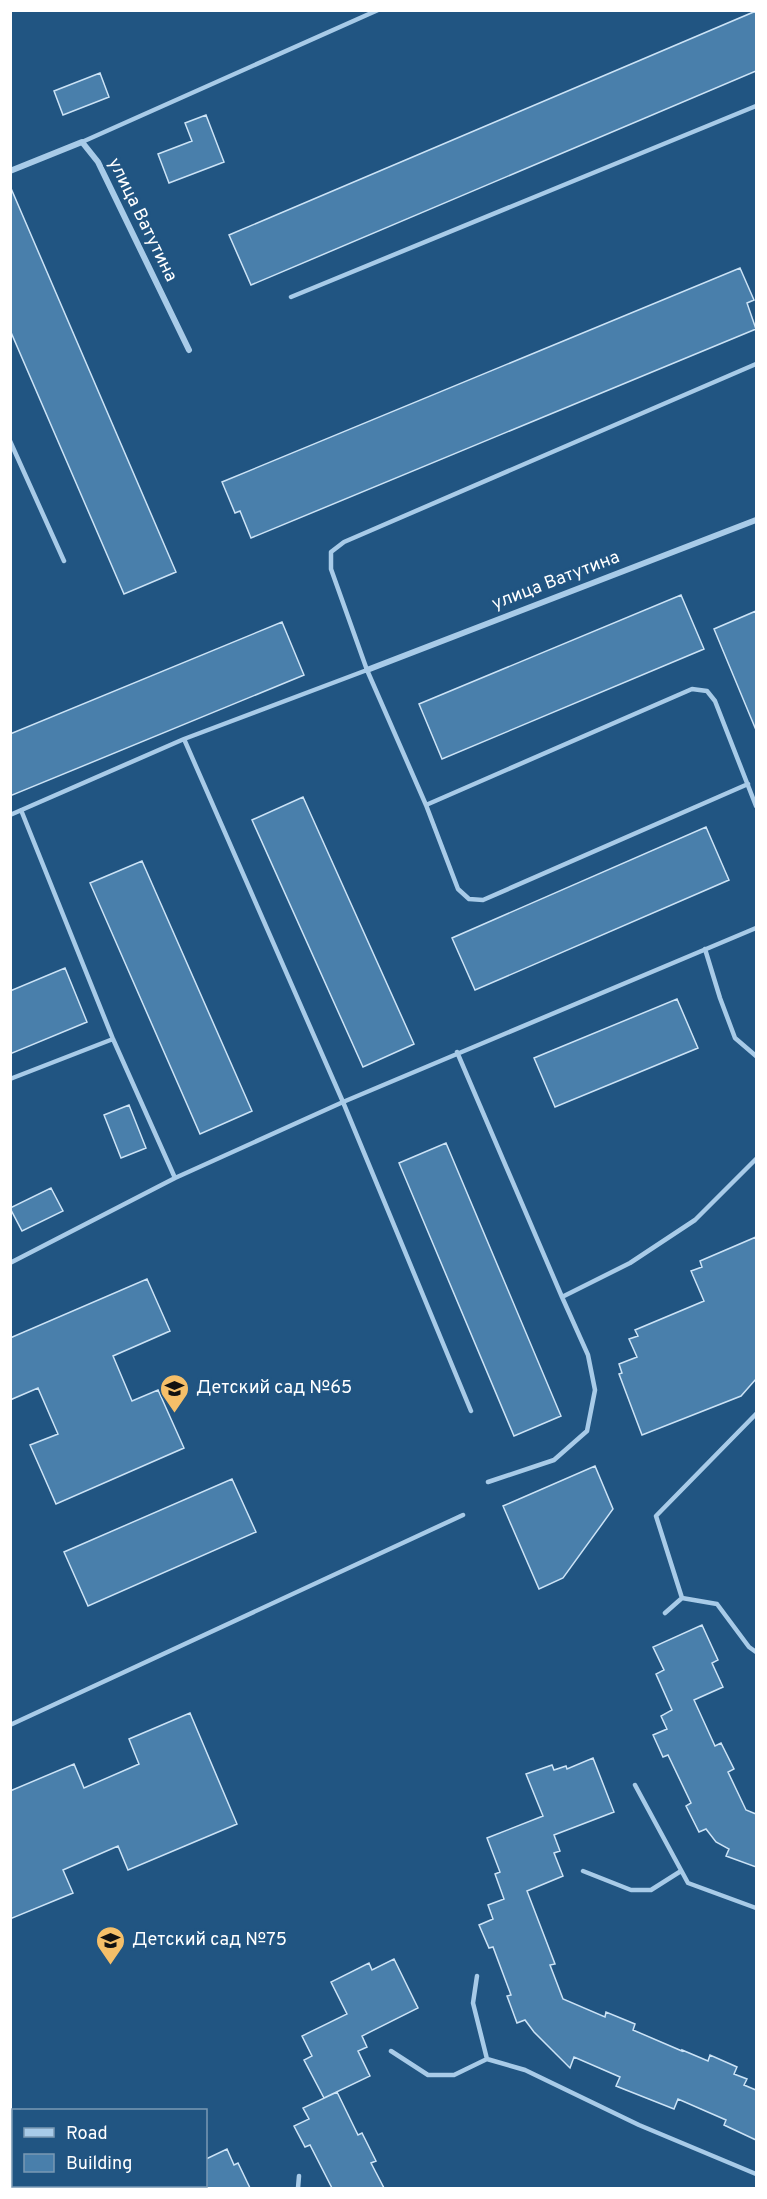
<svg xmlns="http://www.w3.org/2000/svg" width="767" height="2199" font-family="Overpass,sans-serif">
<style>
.building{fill:#497fab;stroke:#cce3f6;stroke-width:1.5}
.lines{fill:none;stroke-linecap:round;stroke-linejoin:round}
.lane{stroke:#a8cbe8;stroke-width:4.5}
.street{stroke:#a8cbe8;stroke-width:6}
.labels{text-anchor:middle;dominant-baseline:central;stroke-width:6;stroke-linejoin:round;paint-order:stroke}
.street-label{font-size:18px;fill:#fff;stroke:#215582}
.poi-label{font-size:18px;fill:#fff;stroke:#215582;text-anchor:start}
</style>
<rect width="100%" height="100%" fill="#215582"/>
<!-- building -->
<path class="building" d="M756,11V71L251,285L229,235Z
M100,73L109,97L63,115L54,91Z
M206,115L224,162L169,183L158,154L192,141L185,123Z
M10,186L176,572L124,594L10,330Z
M740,268L754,300L747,303L756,329L251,538L240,511L235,513L222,482Z
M681,595L704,649L442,759L419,704Z
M756,611V730L714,629Z
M282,622L304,675L10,796V734Z
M303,797L414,1044L363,1067L252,820Z
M706,827L729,880L475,990L452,938Z
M142,861L252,1111L200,1134L90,883Z
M65,968L87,1022L10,1054V991Z
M677,999L698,1048L555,1107L534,1058Z
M129,1105L146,1148L121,1158L104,1115Z
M446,1143L561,1416L514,1436L399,1163Z
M51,1188L63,1211L22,1231L10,1208Z
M756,1237V1379L741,1396L642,1435L619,1374L622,1373L619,1364L637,1357L629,1339L638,1336L635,1330L704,1301L691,1271L702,1267L700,1261Z
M147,1279L170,1331L113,1356L132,1401L158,1390L184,1448L56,1504L30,1445L58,1434L38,1388L10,1400V1338Z
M595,1466L613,1509L563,1578L539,1589L503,1506Z
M232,1479L256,1532L88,1606L64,1552Z
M702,1625L718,1660L712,1663L723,1687L694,1700L715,1746L721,1743L734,1769L728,1772L746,1810L756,1814V1867L726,1856L729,1849L716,1842L706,1829L699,1832L686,1806L691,1803L668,1755L663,1757L653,1735L667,1729L661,1716L672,1710L656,1674L664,1670L653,1647Z
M190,1713L237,1824L128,1870L118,1846L63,1870L73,1893L10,1919V1791L74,1764L84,1788L139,1764L129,1739Z
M593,1758L614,1812L554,1835L560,1851L554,1853L563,1876L527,1891L555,1964L550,1965L563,1999L605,2017L606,2012L635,2024L633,2030L682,2051V2050L708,2061L710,2055L737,2067L734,2074L747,2079L744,2085L756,2090V2140L724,2125L726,2120L678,2099L674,2109L616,2086L620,2077L574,2057L570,2068L534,2032L525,2020L517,2023L507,1996L511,1995L493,1947L489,1948L479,1925L493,1919L488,1905L504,1899L495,1874L500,1872L487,1838L543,1816L526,1774L552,1765L554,1770L566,1766L567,1769Z
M394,1959L418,2008L362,2036L367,2047L358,2051L370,2076L324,2098L304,2060L312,2056L302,2036L347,2014L331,1982L369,1963L372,1970Z
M337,2092L358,2135L362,2133L376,2161L371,2163L384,2188H332L310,2145L305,2147L294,2126L309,2119L303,2108Z
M227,2149L234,2165L238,2163L250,2188H193L198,2186H206V2159Z"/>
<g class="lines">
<!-- lane -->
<path class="lane" d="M82,142L378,10
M291,297L756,106
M10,441L64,561
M184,739L343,1102L471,1411
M748,784L483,900L469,899L458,889L426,805L692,689L707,691L715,701L756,806
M426,805L367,670L331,569V552L344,542L756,364
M21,810L113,1039L175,1178
M10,815L184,739L367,670
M705,949L720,998L735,1038L756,1056
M457,1052L562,1297L630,1263L695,1220L756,1159
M10,1079L113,1039
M10,1263L175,1178L343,1102L756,928
M488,1482L554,1460L587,1431L595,1390L588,1355L562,1297
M682,1598L656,1516L756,1414
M665,1613L682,1598L717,1604L749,1647L756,1652
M10,1725L463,1515
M635,1785L688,1883L756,1908
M583,1871L631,1890H651L681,1871
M477,1976L473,2003L487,2059L525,2070L639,2125L756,2174
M391,2051L428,2075H454L487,2059
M298,2188L299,2176"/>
<!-- street -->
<path class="street" d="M10,171L82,142L98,162L189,350
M367,670L756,520"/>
</g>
<!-- icons -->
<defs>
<symbol id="school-pin" viewBox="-11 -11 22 30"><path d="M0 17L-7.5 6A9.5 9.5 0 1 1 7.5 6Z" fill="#f5bf69" stroke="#215582"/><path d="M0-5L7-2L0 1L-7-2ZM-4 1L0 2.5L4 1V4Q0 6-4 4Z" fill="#111"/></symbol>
</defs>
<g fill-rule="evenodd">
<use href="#school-pin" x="158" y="1372" width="33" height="45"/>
<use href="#school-pin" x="94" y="1924" width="33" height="45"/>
</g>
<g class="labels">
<!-- street labels -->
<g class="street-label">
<text transform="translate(142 220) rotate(64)">улица Ватутина</text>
<text transform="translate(556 581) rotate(-21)">улица Ватутина</text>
</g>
<!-- poi labels -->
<g class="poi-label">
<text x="196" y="1388">Детский сад №65</text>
<text x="132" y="1940">Детский сад №75</text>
</g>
</g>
<!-- border -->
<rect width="767" height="2199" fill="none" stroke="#ffffff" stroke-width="24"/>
<!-- legend -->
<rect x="12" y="2109" width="195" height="78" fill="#215582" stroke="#7a99b4" stroke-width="1.5"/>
<rect x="24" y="2128" width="30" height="9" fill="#a8cbe8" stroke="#7a99b4" stroke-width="1.5"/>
<text x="66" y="2139" font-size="18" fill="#ffffff">Road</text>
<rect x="24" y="2154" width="30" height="18" fill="#497fab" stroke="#7a99b4" stroke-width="1.5"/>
<text x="66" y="2169" font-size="18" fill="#ffffff">Building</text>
</svg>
